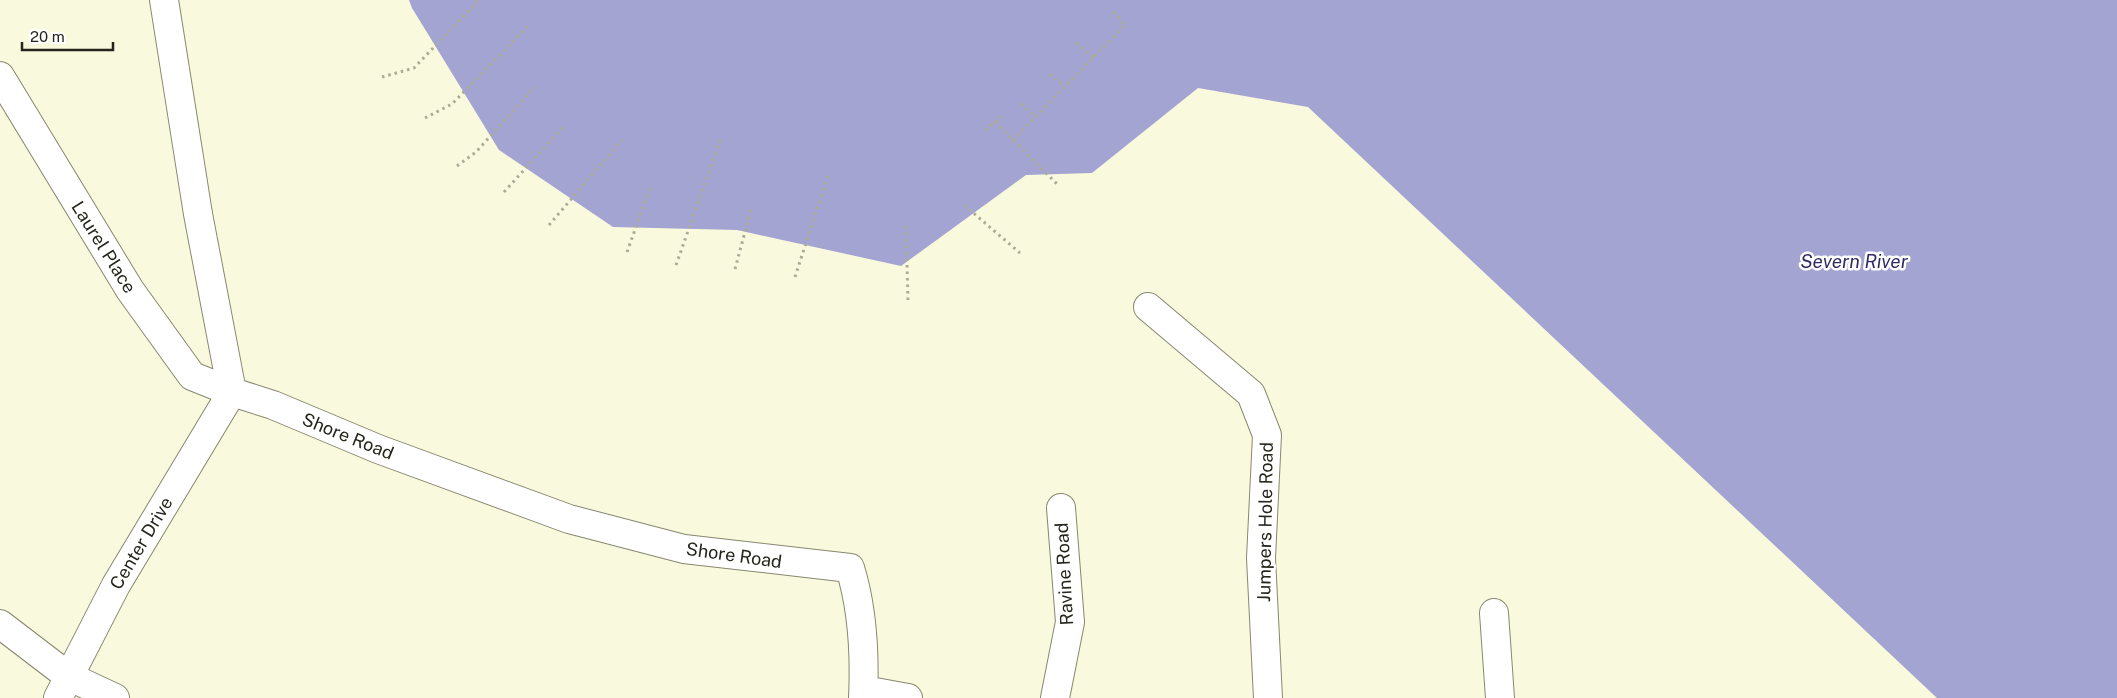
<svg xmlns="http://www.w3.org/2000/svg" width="2117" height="698" font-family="'Public Sans',sans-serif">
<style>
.water{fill:#a3a4d1}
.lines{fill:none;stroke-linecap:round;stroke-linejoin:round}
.minor-casing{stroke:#88876f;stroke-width:30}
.path{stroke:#abab97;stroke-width:3;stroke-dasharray:2.5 4;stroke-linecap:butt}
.minor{stroke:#fff;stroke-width:28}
.labels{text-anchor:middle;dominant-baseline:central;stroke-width:5;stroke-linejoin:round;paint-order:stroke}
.street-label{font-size:18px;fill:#25251c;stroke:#fff}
.water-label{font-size:19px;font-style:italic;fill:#302c63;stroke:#fff}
</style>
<rect width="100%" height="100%" fill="#f9f9de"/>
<!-- water -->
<path class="water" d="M409,0H2117V698H1937L1308,107L1198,88L1092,173L1026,175L901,266L737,230L613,227L499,150L412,8Z"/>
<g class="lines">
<defs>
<path id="minor" d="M164,0L198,214L232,392L273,405L378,449L569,519L684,549L850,568C863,610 865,655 863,698
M0,76L130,290L192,376L232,392L116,585L58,698
M1148,307L1251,394L1267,435L1261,558L1268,698
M1494,613L1500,698
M0,624L68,676L115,698
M864,690L908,698
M1055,698L1070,622L1061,508"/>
</defs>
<!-- minor casing -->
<use href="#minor" class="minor-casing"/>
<!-- path -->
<path class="path" d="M1076,43L1094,58
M1050,74L1065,86
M382,77L414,68L479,0
M1021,104L1036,117
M425,118L452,104L529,25
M995,122L1003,115
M985,130L995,122L1057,184
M1013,140L1125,25L1111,9
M457,166L476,152L535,87
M504,192L565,125
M964,205L1020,253
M549,225L622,140
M906,226L908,301
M627,252L650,188
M676,265L721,138
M735,269L752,206
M795,277L829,172"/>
<!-- minor -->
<use href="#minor" class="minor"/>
</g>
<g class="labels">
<!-- street labels -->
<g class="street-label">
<text transform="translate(104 247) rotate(58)">Laurel Place</text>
<text transform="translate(348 436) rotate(22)">Shore Road</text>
<text transform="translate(1265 522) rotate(-89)">Jumpers Hole Road</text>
<text transform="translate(141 543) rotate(-59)">Center Drive</text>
<text transform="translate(734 555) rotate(8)">Shore Road</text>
<text transform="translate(1064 574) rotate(-93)">Ravine Road</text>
</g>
<!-- water labels -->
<g class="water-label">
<text x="1854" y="261">Severn River</text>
</g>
</g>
<!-- scale -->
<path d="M22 42v8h91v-8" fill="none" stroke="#25251c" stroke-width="2.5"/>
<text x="30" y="42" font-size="15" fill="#25251c" stroke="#ffffff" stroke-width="4" paint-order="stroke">20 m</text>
</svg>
